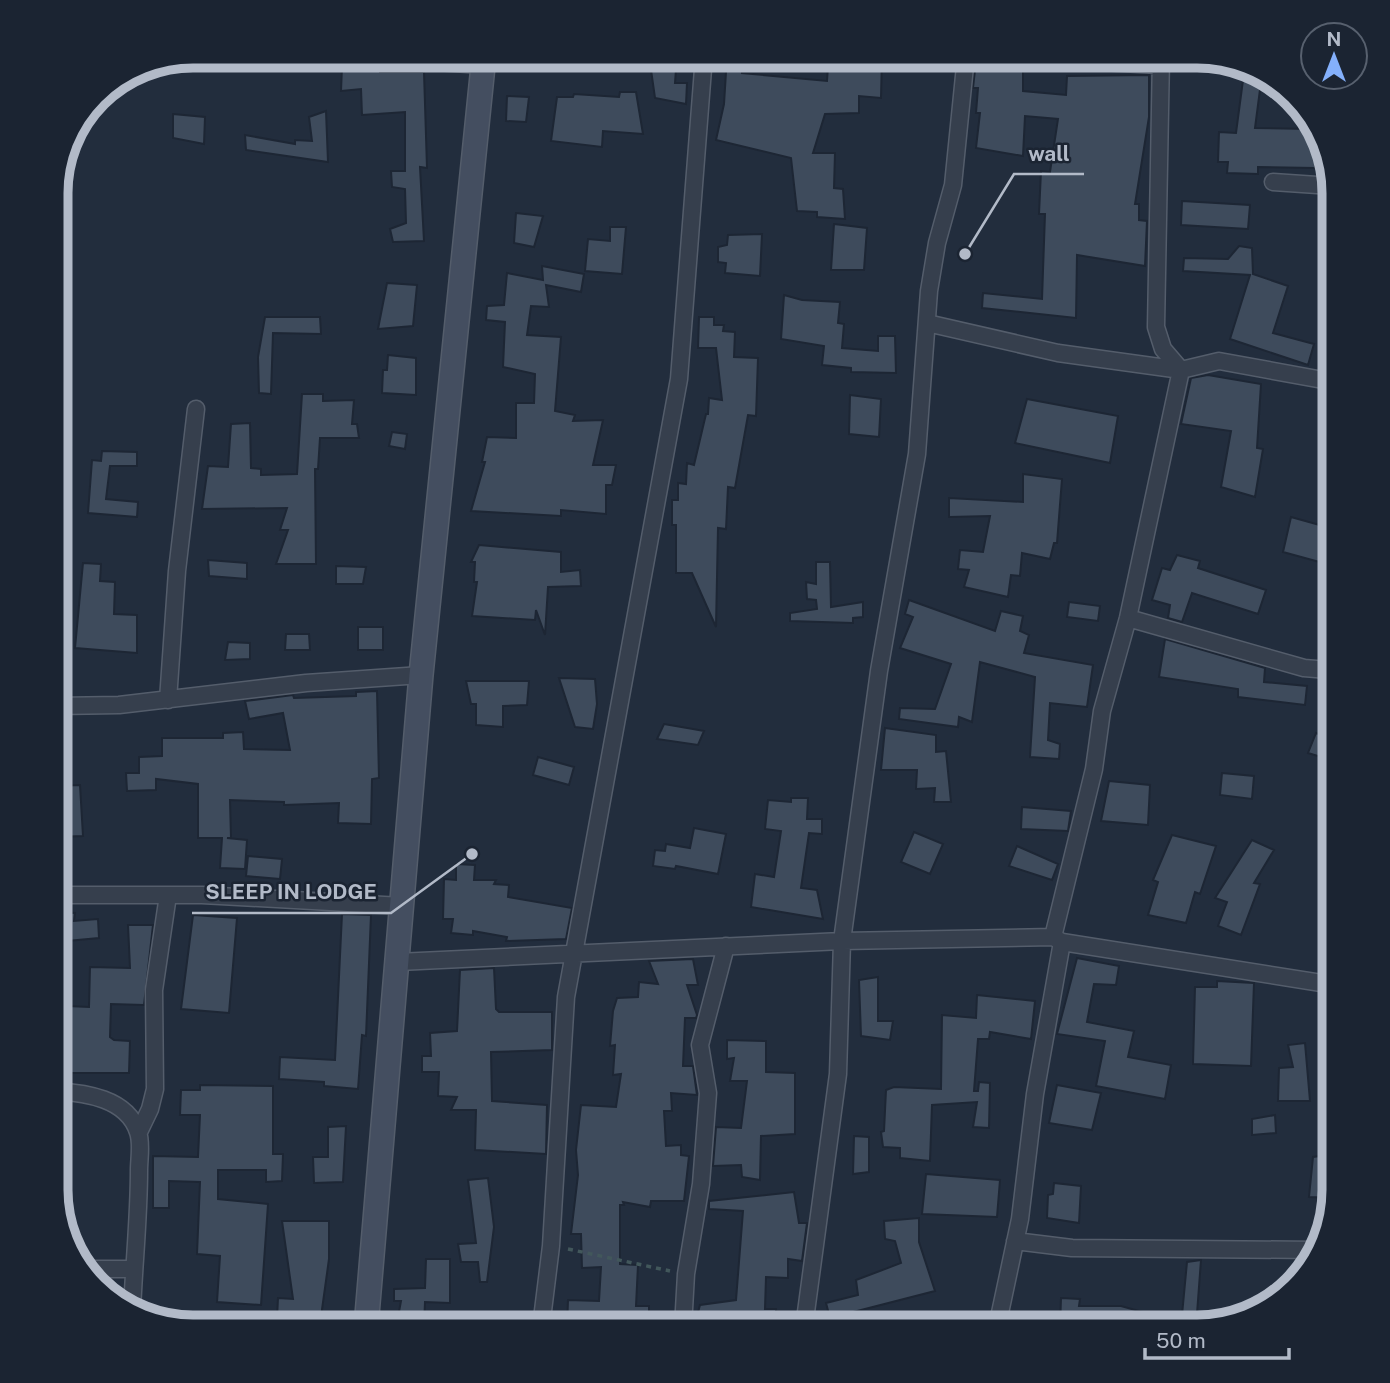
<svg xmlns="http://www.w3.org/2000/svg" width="1390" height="1383" font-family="'Public Sans',sans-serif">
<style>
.building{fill:#3e4b5c;stroke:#1d2634;stroke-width:2}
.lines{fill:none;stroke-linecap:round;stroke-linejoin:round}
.street-casing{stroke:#545d6b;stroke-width:19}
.secondary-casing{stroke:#545d6b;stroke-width:26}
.path{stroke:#42575b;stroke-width:3.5;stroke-dasharray:5 5;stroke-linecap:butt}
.street{stroke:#363f4d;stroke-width:16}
.secondary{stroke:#444e60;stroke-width:23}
.rim{fill:none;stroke:#b2bac8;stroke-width:9}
.leader{fill:none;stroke:#b2bac8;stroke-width:2.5}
.callout-dot{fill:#b2bac8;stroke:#1b2432;stroke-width:2.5}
.callout-label{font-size:21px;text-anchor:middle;font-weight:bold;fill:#b2bac8;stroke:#1b2432;stroke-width:5;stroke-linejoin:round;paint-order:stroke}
</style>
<rect width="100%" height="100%" fill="#222d3d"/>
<!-- building -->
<path class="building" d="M649,56H677L675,83H687L686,104L655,98Z
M727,56H744L742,73L827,81L828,66L865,62V56H882L881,98L859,96V113L825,114L813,153H835L834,188L843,189L845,219L817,217V212L797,211L791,158L716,140L724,104Z
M976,61L984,66L1023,68V91L1066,95L1067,76L1149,75V117L1135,204H1139V220L1147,221L1145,266L1077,255L1076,318L982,308L983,293L1042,299L1045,214H1039L1041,171L1050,172L1058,119L1025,116L1023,156L976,148L980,113H976L978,88H973Z
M342,66L379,69L380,72H424L427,168L420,167L424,241L393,242L390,229L406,223L405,189L392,187L391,171H405V112L362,115L361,89L341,91Z
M1243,80L1261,82L1255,128L1310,129L1315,143V168L1258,167V174L1227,173L1228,162H1218L1219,132L1236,133Z
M620,92H636L643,134L603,131L602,147L551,141L557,97H573L574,94L619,97Z
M507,96L529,97L526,122L506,121Z
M326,111L328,162L246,150L245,135L295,144V140L312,141L309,117Z
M173,114L205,117L204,144L173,138Z
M1182,201L1250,205L1248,229L1181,225Z
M516,213L543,216L534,247L514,243Z
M834,224L867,228L864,270H831Z
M610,227H626L622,274L585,271L588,239L610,241Z
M762,234L760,276L725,273L726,263L718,262V247L727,245L728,235Z
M1239,246L1252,248L1253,274L1288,286L1273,333L1314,344L1308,365L1230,339L1250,275L1183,271L1184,258L1228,259Z
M542,266L584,274L581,292L546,285L549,307L531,306L527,335L561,337L555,411L575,415L573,421L603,420L593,465H616L612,485H606V514L561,510V516L471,511L485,462H482L487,437L516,438V403H534L535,374L503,367L505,322L486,320L487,306L504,305L507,273L543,280Z
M387,283L417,285L413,326L378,329Z
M784,295L802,300L840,302L838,323L844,324L842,348L878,351V336H895L896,373L851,372V368L822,365L824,346L781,339Z
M265,317H320L321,334L273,333L271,394L259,393L258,357Z
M699,317H714V325H724L723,331L735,332L734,357L758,358L756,416L748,415L735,488L728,487L726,529L718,528L716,627L692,573H676V525H672V500H678V483L686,484L687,463L694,465L706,414H708L709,398L722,400L716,348H698Z
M388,355L416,358V395L382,393L383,370H387Z
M1208,375L1261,384L1257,448L1263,449L1255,497L1221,487L1231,431L1181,424L1191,378Z
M302,394H323V401L354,400L352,424H357L359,438H320L318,469H315L316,564H276L288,530H280L287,508L202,509L208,466L228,467L231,424L250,423L251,468L261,469V475L297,474Z
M850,395L881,399L879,437L849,434Z
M1027,399L1118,416L1110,463L1015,443Z
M392,432L407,434L405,449L389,446Z
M102,451L137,452V466H110L106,499L138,502L137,517L88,513L92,460L101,461Z
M1023,474L1062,479L1057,543H1054L1050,559L1022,553L1020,576L1011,575L1008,597L964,587L969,570L958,569L960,550L983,552L990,516L949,517V498L1023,502Z
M1291,517L1334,529V566L1283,552Z
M479,545L561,552V572L580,570L581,586L548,587L545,635L536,610L535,620L472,616L477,582H474L475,562H471Z
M1177,555L1200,561L1198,568L1266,590L1258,614L1192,593L1182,622L1168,618L1170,605L1152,600L1162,568L1170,570Z
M208,560L247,563V579L209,576Z
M816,562H830L831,607L863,602V617L853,618V623L790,621V613L817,609L816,600L807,599L806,582L816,584Z
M83,563L101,564L100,581L115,582L114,614L137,615V653L75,648Z
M336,566L366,567L363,584H336Z
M909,600L995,631L1001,611L1023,616L1020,631L1029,635L1024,653L1093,665L1087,707L1050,703L1048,740L1060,744L1059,759L1030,757L1035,677L980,662L972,722L959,717L958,727L899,719L900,708L935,709L951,664L900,648L913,617L905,614Z
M1069,602L1100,606L1098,621L1067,617Z
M358,627H383V650H358Z
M286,634H309L310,650H285Z
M1165,639L1265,668L1264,682L1307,686L1305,705L1238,697V689L1159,677Z
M228,642L250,643V659L225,660Z
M559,678L595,679L597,704L593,729L575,727Z
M466,681H529L527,705L503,706V727L476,725V704H471Z
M377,691L379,778L372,779L371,824L338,823L339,803L284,805V802L230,800L231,838H227L247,840L245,869L220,868L222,838H198V784L156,779V790L127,791L126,773H139V757L162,756V738H223V733L243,732L244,749L290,750L283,713L249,719L245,701L293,695L294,698L356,696V692Z
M664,724L693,729L704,731L698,745L657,739Z
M885,728L936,735V752L946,751L951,802H934L935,788L916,789L917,770H881Z
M1316,733L1334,739V761L1308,753Z
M538,757L574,767L569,785L533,775Z
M1222,773L1254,776L1252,799L1220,795Z
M1109,781L1150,785L1148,825L1101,821Z
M80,785L83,836L56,837V786Z
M791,798H808L807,819H822V834L809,833L801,888L817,890L823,919L751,907L755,874L774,877L781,831L765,829L768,800L791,802Z
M1022,807L1071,811L1068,831L1021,829Z
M694,828L726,834L718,874L676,866L675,869L653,866L655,850L665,851L666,844L690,848Z
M914,832L943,844L930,874L901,862Z
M1172,835L1216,846L1200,894L1195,892L1186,923L1148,915L1158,882L1153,880Z
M1252,840L1274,850L1254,883L1260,884L1241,935L1218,926L1227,902L1215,898Z
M1017,846L1058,864L1052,880L1009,866Z
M248,856L282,859L280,879L246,876Z
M456,864L475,865L474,880H496L494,884L509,885L508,897L572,908L566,939L506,941L507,937L473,931V935L451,933L453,919H443L444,879L456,880Z
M56,912L75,913L74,921L98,919L99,938L56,942Z
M342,914L371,915L366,1036L362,1035L358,1089L324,1086V1082L279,1079L280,1057L335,1060Z
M193,915L237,918L229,1013L181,1009Z
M128,925H153L144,1005L111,1004L110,1037L114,1040L130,1041L129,1073H70V1064H56V1021H67V1006L89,1007L90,967L130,968Z
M1077,958L1119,966L1116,985L1094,984L1087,1022L1134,1031L1128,1057L1171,1065L1165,1099L1096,1086L1105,1041L1057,1034Z
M693,959L698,985H687L697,1015L696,1018H685L683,1066H693L697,1095L671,1093L672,1111H664L666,1146L681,1145V1155L689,1156L684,1201H651L650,1207L623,1202L624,1205H620V1264L638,1265L636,1306H649V1323H641V1327H567L568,1300L599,1301L601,1267L582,1268L581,1234H571L578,1175L576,1150L581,1105L616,1107L621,1074L613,1075L615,1045L610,1046L613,1011L617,998L638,997L639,982L658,984L649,961Z
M494,968L496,1009L499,1012H552V1050L491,1052L492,1101L547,1105L546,1154L475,1150L476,1110H451L457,1097L438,1096L439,1072H422V1056H431L430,1033L457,1031L460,970Z
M878,977V1021H893L890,1040L861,1036L859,980Z
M1217,981L1254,983L1251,1066L1193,1064L1195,987H1217Z
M977,995L1035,1001L1031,1039L990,1032L989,1039H978L974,1091H978L979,1082L990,1083L989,1128L973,1127L977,1102L932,1105L930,1161L900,1158V1148L883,1147L881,1132L884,1131L886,1090L894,1087L941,1089L942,1015L976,1018Z
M727,1040L766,1041V1072L795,1073V1134L761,1136L760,1180L742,1177L741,1165L713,1166L716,1127L741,1128L747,1081H730L734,1058L727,1059Z
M1305,1043L1310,1101H1278L1279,1068L1293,1067L1288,1045Z
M200,1085L273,1086V1154H283L282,1181L266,1182V1170H218V1199L268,1204L261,1305L217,1302L220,1256L197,1254L200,1182L169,1181V1208H153V1156L198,1157L200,1115H180L181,1090H200Z
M1057,1085L1101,1093L1092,1130L1049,1123Z
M1275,1115L1276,1133L1252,1135V1119Z
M346,1126L343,1182L314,1183L313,1157H328V1127Z
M854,1136L869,1137V1172L853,1174Z
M1334,1154L1333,1198L1309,1197L1313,1157Z
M926,1174L1000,1180L997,1217L922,1214Z
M488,1178L494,1227L487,1282H480L478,1262H461L458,1244L476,1243L468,1180Z
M1054,1183L1081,1186L1079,1223L1047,1218L1048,1195L1053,1194Z
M794,1192L799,1223H807L802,1261L788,1259V1278L766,1277L765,1309H776V1325L694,1327L700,1305L736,1300L743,1211L709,1209V1201Z
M919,1218V1242L935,1291L830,1318L826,1303L858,1295L856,1280L901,1263L895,1241L885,1239L884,1221Z
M282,1221H329V1259L320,1324L277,1318L278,1298L293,1299Z
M426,1259H450V1303L425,1302L424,1327H402V1317H398L401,1301H394V1289L425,1288Z
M1201,1260L1196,1327H1060L1061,1298L1080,1299L1079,1306H1121L1146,1313L1182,1315L1187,1262Z"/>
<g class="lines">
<defs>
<path id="street" d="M342,56L484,65
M985,56L1159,65
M1161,56L1156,327L1163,349L1181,370
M1273,182L1332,186
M927,323L1058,353L1181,370
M1128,618L1304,668L1328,670L1334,665
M168,700L177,571L196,409
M56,706L119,705L306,683L421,675
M56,895H202L402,906
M1053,937L1094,769L1102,711L1128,618L1181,370L1219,361L1334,382
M398,962L842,941L1053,937L1062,942L1334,985
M56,1091C85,1093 127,1098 138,1132C142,1143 139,1159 139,1170C139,1217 134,1263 132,1311
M139,1132L150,1109L155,1089L154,990L168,895
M1015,1241L1072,1248L1318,1250
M86,1269H133
M541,1327L551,1246L566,997L679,379L704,56
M683,1327L686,1274L701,1184L708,1093L700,1045L726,946
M804,1327L838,1074L842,941L879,671L917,454L929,291L937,243L953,185L966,56
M997,1327L1020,1219L1035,1094L1062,942"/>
<path id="secondary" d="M366,1327L421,675L484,56"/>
</defs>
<!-- street casing -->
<use href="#street" class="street-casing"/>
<!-- secondary casing -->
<use href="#secondary" class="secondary-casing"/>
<!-- path -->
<path class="path" d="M568,1249L670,1271"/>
<!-- street -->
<use href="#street" class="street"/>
<!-- secondary -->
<use href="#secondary" class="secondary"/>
</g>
<!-- crop -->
<path d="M0 0H1390V1383H0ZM193 68H1197A125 125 0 0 1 1322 193V1190A125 125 0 0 1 1197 1315H193A125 125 0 0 1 68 1190V193A125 125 0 0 1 193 68Z" fill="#1b2432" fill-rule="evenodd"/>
<path class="rim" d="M193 68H1197A125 125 0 0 1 1322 193V1190A125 125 0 0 1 1197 1315H193A125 125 0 0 1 68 1190V193A125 125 0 0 1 193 68Z"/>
<!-- callouts -->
<path class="leader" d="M965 254L1014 174H1084M472 854L391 913H192"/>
<g class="callout-dot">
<circle cx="965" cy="254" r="7"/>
<circle cx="472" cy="854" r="7"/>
</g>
<g class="callout-label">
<text x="1049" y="161">wall</text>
<text x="291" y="899">SLEEP IN LODGE</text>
</g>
<!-- north arrow -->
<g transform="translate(1334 56)"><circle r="33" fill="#1b2432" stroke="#57606e" stroke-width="2"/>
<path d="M0-5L12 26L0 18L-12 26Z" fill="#84b0fb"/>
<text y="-10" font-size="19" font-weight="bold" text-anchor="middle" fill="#b2bac8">N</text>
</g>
<!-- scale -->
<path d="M1145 1348v10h144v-10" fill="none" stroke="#b2bac8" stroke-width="3.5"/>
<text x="1156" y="1348" font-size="21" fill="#b2bac8" stroke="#1b2432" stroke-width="5" paint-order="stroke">50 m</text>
</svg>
